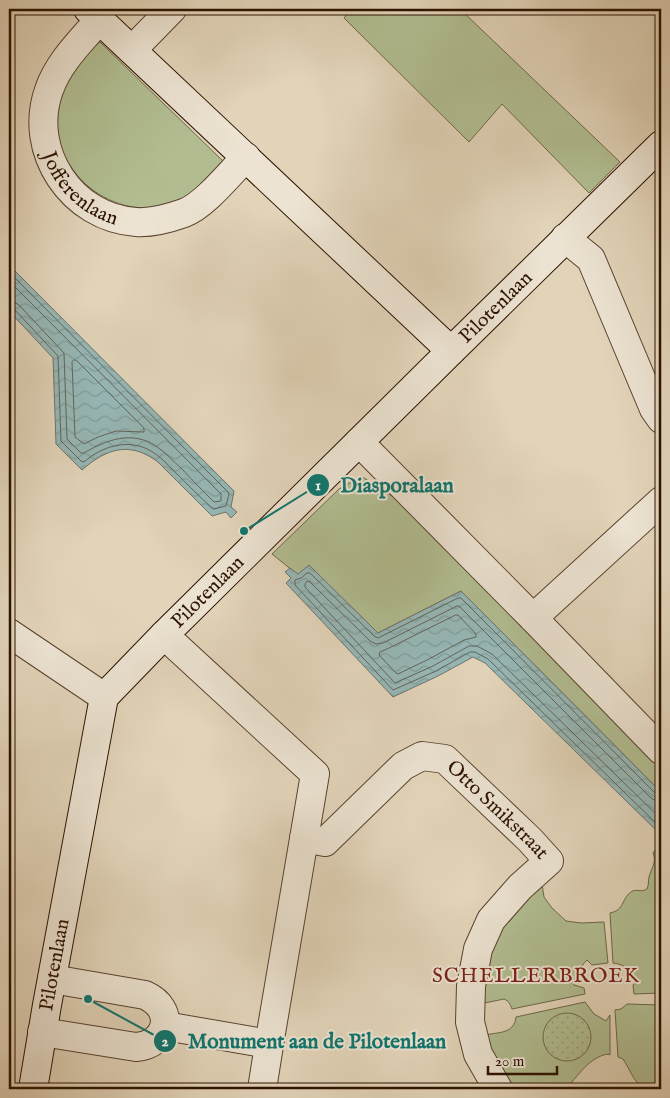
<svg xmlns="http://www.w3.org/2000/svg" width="670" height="1098" font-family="'IM FELL English',serif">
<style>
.grass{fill:#b1bd91;stroke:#6e6848}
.park{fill:url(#park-dots);stroke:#6e6848}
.water{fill:url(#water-waves);stroke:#6c756d}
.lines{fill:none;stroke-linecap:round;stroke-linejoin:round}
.shore{stroke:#61645b;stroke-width:1}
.street-casing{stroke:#5a422e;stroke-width:30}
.secondary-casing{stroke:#2c1200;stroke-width:30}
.street{stroke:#ece3d2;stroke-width:28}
.secondary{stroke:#ece3d2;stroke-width:28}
.labels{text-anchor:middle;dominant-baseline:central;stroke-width:4;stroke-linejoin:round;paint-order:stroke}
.street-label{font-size:20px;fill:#2c1200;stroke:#ece3d2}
.neighbourhood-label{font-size:21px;letter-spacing:1px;fill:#7a1f14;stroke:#ece3d2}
.leader{fill:none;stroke:#0f766e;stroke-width:2}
.callout-dot{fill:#0f766e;stroke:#ece3d2;stroke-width:2}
.mark-label{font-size:15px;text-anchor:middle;font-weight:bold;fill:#fff}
.callout-label{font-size:21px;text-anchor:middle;font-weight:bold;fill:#0f766e;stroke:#ece3d2;stroke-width:4;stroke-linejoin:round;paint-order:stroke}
</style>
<defs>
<pattern id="park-dots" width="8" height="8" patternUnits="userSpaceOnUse" patternTransform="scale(1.25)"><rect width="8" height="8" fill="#b1bd91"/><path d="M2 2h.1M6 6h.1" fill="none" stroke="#98a17b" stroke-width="1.8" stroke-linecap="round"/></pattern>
<pattern id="water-waves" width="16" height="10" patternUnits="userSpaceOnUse" patternTransform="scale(1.25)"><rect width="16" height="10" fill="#96b7b6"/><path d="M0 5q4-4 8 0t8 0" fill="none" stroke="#819c9b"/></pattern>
</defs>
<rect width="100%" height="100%" fill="#e2d4b9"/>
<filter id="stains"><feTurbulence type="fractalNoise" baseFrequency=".004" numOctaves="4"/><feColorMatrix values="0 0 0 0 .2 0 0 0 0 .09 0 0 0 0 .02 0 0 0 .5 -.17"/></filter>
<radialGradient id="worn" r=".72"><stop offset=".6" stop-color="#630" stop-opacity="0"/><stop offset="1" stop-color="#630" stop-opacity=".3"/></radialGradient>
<!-- grass -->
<path class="grass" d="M351,9H460L620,162L589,193L502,104L469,142L344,18Z
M100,42L223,161C211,179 193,197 171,204C108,224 41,164 60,99C62,92 63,84 66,77C68,74 71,71 74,69C83,57 88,51 100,42Z
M361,476L397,499L600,699L661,764V792L461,591L378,633L309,566L298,575L272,554L339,489Z
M661,842V993L634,994L633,985L639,981C632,972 625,964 613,963L610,913C625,910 621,899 631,892C636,888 641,893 647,889C649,885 648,881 649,877C651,869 657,862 653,853Z
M542,884L544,897L552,908L566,921L581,923L604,922L608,963L592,965L587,960C580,967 575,976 574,985L584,988L585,994L512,1009C510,1004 509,1001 504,999L480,1004L484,963L507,915Z
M585,1002L594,1014L606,1021L610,1015V1055L608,1054C589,1057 578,1076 566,1089H517L501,1072L494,1060L485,1035C499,1032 514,1034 516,1017Z
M627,1004L661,1005V1089C633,1089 636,1079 623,1059L618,1057L615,1010L621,1009Z"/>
<!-- park -->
<path class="park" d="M543 1037a24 24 0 1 1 48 0a24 24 0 1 1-48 0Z"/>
<!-- water -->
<path class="water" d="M9,265L234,491L231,507L237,512L231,518L226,512L212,516L158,462C130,441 107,448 82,470L56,444L53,358L9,311Z
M309,565L378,633L461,591L661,792V835L485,663L473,657L438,676L393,697L286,583L291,578L285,572L290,568L298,574Z"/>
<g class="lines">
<!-- shore -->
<path class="shore" d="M9,272L228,492L229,494L226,506L213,509C200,497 187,484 174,471C167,464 160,456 151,451C129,438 102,446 84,462L81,461L61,441L58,356L14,309L9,308
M9,281L221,494V501L214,502C203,491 192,480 182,469C173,461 166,453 156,446C132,430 106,440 84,453H81L67,439L64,353L19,305L14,302H9
M74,360H76L144,428V432L116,431L98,437L84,444L75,437L72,362Z
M456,615H458L476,634V637L464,640L429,659L398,674L396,673L379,655L380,652L387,649Z
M661,795L656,794L461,598H458L378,638L374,636L310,573H307L301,578L295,580V585L393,690L436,671L470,652H475L488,659L661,828
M661,802L656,801L651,798L459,606H457L383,643L376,644L370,641L310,582L307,581L305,584V587L395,683L433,666L469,646H477L492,654L661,819"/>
<defs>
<g id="street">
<path id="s1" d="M99,20C81,41 58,63 49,90C27,151 72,218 136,222C150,223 170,218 184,213C205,205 230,173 246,157"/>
<path d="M132,50L172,9"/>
<path d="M565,238L591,259L654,409L661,419"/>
<path d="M359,442L533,618L661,750"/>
<path d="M533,618L661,501"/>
<path d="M9,633L104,697"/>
<path d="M164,635L315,774L271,1033L262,1089"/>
<path id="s2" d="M304,838L325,842L403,766L422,756L445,759L530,840L549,861L520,887L491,920L478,949L471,986L470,1022L478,1054L498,1089"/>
<path d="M165,1026L269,1044"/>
<path d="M42,1032L136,1047C169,1044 176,1009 145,995L52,979"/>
</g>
<g id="secondary">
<path d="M88,9L451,351"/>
<path id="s3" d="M33,1089L47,1005L104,697L164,635L451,351L661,145"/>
</g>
</defs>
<!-- street casing -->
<use href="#street" class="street-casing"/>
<!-- secondary casing -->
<use href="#secondary" class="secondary-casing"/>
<!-- street -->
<use href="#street" class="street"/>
<!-- secondary -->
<use href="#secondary" class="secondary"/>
</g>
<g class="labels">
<!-- street labels -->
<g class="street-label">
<text stroke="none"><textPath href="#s1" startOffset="200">Jofferenlaan</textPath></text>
<text stroke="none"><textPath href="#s3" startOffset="951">Pilotenlaan</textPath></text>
<text stroke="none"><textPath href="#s3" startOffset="546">Pilotenlaan</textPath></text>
<text stroke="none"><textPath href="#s2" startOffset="248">Otto Smikstraat</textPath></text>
<text stroke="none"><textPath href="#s3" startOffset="126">Pilotenlaan</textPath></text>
</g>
<!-- neighbourhood labels -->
<g class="neighbourhood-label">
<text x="536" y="976">SCHELLERBROEK</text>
</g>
</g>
<!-- callouts -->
<path class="leader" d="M244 531L318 485M88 999L165 1041"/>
<g class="callout-dot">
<circle cx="244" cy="531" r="5"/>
<circle cx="88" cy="999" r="5"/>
<circle cx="318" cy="485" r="12"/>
<circle cx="165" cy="1041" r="12"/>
</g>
<g class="mark-label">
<text x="318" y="490">1</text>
<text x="165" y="1046">2</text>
</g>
<g class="callout-label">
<text x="397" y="492">Diasporalaan</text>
<text x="317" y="1048">Monument aan de Pilotenlaan</text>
</g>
<!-- margin -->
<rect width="670" height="1098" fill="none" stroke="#e2d4b9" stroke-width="30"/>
<rect x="10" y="10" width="650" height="1078" fill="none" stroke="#2c1200" stroke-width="2.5"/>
<rect x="15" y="15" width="640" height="1068" fill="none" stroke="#2c1200"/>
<!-- scale -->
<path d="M488 1066v8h69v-8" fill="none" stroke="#2c1200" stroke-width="2.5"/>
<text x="495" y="1066" font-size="15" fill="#2c1200" stroke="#ece3d2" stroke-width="4" paint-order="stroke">20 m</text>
<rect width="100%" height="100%" filter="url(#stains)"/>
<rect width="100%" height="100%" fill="url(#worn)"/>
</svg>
